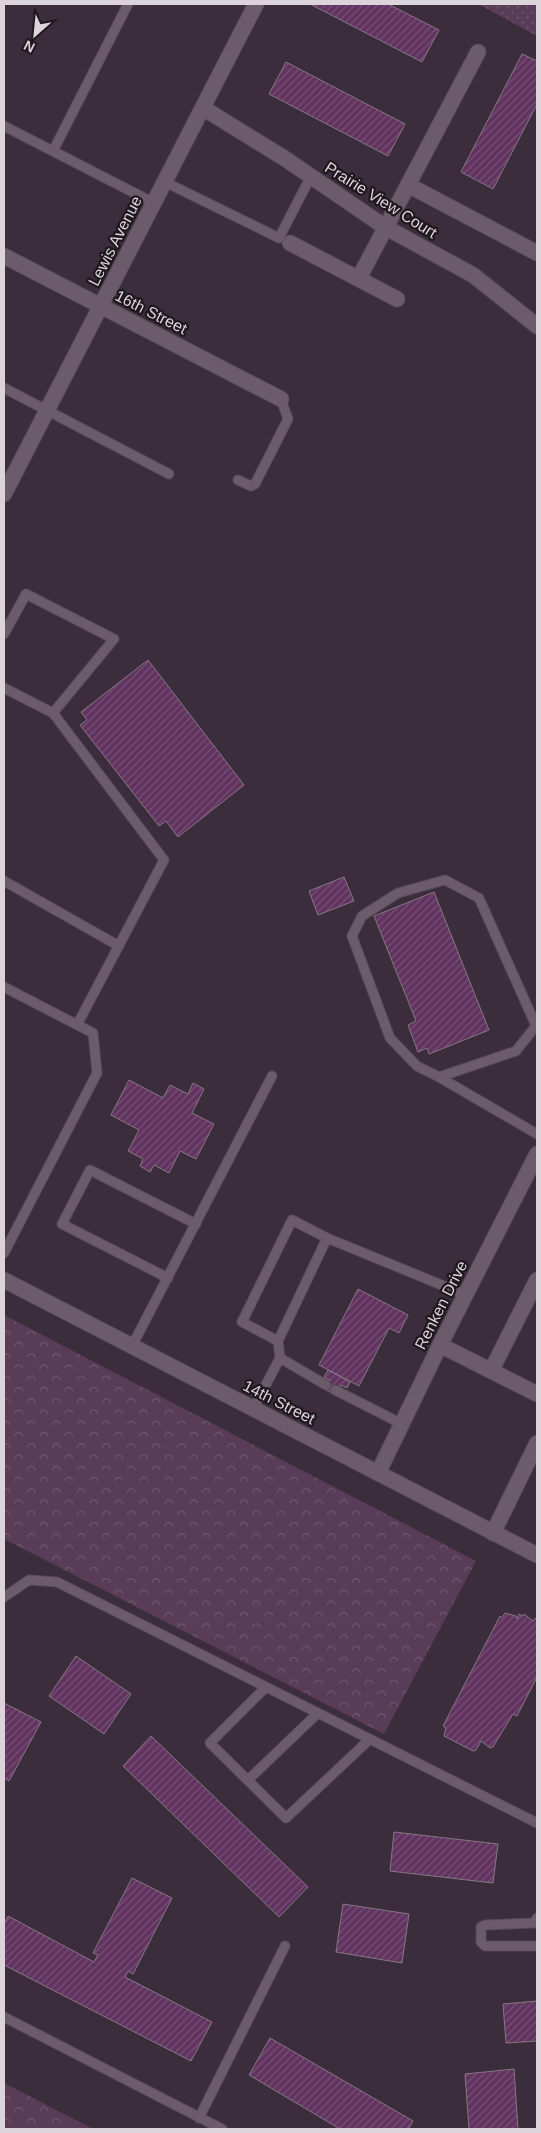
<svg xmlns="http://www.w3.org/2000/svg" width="541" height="2133" font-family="Arial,sans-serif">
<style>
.forest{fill:url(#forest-crowns)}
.park{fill:url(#park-dots)}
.building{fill:url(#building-hatch);stroke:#867685}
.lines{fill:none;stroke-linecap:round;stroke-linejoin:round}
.lane-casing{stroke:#564a56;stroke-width:11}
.street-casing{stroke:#564a56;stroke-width:17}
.secondary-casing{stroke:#564a56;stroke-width:17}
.lane{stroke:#6c5c6b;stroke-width:9}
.street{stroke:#6c5c6b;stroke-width:15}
.secondary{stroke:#6c5c6b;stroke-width:15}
.labels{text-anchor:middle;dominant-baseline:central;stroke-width:4.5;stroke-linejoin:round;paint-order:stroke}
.street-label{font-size:16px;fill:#dcd3db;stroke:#1f181e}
</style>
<defs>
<pattern id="forest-crowns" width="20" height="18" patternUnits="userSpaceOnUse" patternTransform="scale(1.25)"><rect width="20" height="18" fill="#593c57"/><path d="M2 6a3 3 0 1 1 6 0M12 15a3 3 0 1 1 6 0" fill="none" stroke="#70576f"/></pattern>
<pattern id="park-dots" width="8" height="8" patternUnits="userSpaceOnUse" patternTransform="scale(1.25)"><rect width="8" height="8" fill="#593c57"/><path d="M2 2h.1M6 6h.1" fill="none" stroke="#70576f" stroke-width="1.8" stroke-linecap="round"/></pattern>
<pattern id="building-hatch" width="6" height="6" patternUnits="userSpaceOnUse" patternTransform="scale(1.25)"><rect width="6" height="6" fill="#613460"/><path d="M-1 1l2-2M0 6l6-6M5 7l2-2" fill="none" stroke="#775076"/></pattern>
</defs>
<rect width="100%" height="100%" fill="#3b2d3b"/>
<!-- forest -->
<path class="forest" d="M4,1315L476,1561L384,1734L4,1539Z
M4,2083L93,2129H4Z"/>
<!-- park -->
<path class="park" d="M478,4H537V36Z"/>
<!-- building -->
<path class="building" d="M310,4H388L439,30L422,62Z
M522,54L537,61V104L493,189L461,172Z
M286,62L405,124L388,156L269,94Z
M148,660L244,785L178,837L166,821L159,826L80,725L87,720L81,712Z
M344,877L354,901L318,915L309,891Z
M434,892L489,1030L429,1054L427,1048L418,1052L408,1025L416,1021L374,916Z
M129,1080L163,1098L170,1085L188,1094L193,1083L204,1089L192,1113L214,1124L196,1159L180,1151L169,1173L154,1165L150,1172L140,1166L143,1159L128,1151L139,1130L111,1115Z
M358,1289L408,1315L399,1333L389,1328L359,1386L319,1365Z
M328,1370L350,1382L347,1388L341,1385L336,1395L326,1390L330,1380L324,1377Z
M505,1613L516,1616L517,1619L519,1614L523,1616L524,1614L533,1621L535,1618L537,1620V1677L517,1716L513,1714L493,1747L490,1748L481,1741L476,1750L473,1751L444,1736L446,1728L443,1726L500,1616L502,1618Z
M76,1656L131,1694L104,1734L49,1696Z
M4,1703L41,1722L9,1781L4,1778Z
M151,1736L308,1887L279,1917L123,1766Z
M394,1832L498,1844L493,1883L390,1871Z
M132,1878L172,1898L133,1974L128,1971L125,1977L212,2022L191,2061L4,1965V1924L8,1916L94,1962L98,1955L93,1953Z
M343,1904L409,1914L402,1963L336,1952Z
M537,2001V2041L506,2043L503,2004Z
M270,2038L413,2121L408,2129H340L249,2075Z
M514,2069L518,2129H469L465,2074Z"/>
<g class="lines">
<defs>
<path id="lane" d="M4,126L154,203
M53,151L128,4
M165,182L279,238L311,176
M4,388L169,474
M238,480L251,486L255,484L288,419L281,399
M4,634L26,594L114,639L53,713
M4,688L53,713L164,860L77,1025
M4,881L119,946
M4,987L93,1033L97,1073L4,1253
M535,1027L516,1051L439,1077L417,1066L390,1038L352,936L362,916L398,893L445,880L479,898L537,1028
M439,1077L537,1134
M327,1238L278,1341L242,1322L292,1220L327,1238L466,1295
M168,1278L62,1224L90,1170L196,1224
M132,1346L272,1076
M280,1358L326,1385
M335,1390L402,1424
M253,1409L280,1358L278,1341
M4,1597L29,1580L57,1582L537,1823
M266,1687L210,1743L286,1818L370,1739
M248,1780L318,1713
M537,1918L534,1923L485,1925L481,1927V1942L485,1946H537
M4,2017L222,2129
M199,2118L285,1946"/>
<path id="street" d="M203,108L284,158L385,227L473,275L537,326
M410,186L537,253
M290,243L397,299
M4,256L281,399
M359,278L478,52
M440,1345L537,1394
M491,1371L537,1280
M378,1473L440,1345L537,1154
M493,1533L537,1443"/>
<path id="secondary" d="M4,494L256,4
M4,1280L537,1555"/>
</defs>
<!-- lane casing -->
<use href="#lane" class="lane-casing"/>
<!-- street casing -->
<use href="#street" class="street-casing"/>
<!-- secondary casing -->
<use href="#secondary" class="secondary-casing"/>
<!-- lane -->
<use href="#lane" class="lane"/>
<!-- street -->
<use href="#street" class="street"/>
<!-- secondary -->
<use href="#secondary" class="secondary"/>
</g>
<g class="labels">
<!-- street labels -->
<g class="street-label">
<text transform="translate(381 200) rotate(32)">Prairie View Court</text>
<text transform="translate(115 241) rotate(-63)">Lewis Avenue</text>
<text transform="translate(151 312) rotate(27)">16th Street</text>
<text transform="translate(441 1305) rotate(-63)">Renken Drive</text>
<text transform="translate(279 1402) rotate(27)">14th Street</text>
</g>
</g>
<!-- border -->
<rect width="541" height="2133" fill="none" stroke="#dcd3db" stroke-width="10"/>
<!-- north arrow -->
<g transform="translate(35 35) rotate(207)" stroke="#1f181e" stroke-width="4" paint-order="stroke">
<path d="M0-4L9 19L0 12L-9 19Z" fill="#dcd3db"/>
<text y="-8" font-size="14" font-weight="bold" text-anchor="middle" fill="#dcd3db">N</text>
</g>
</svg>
